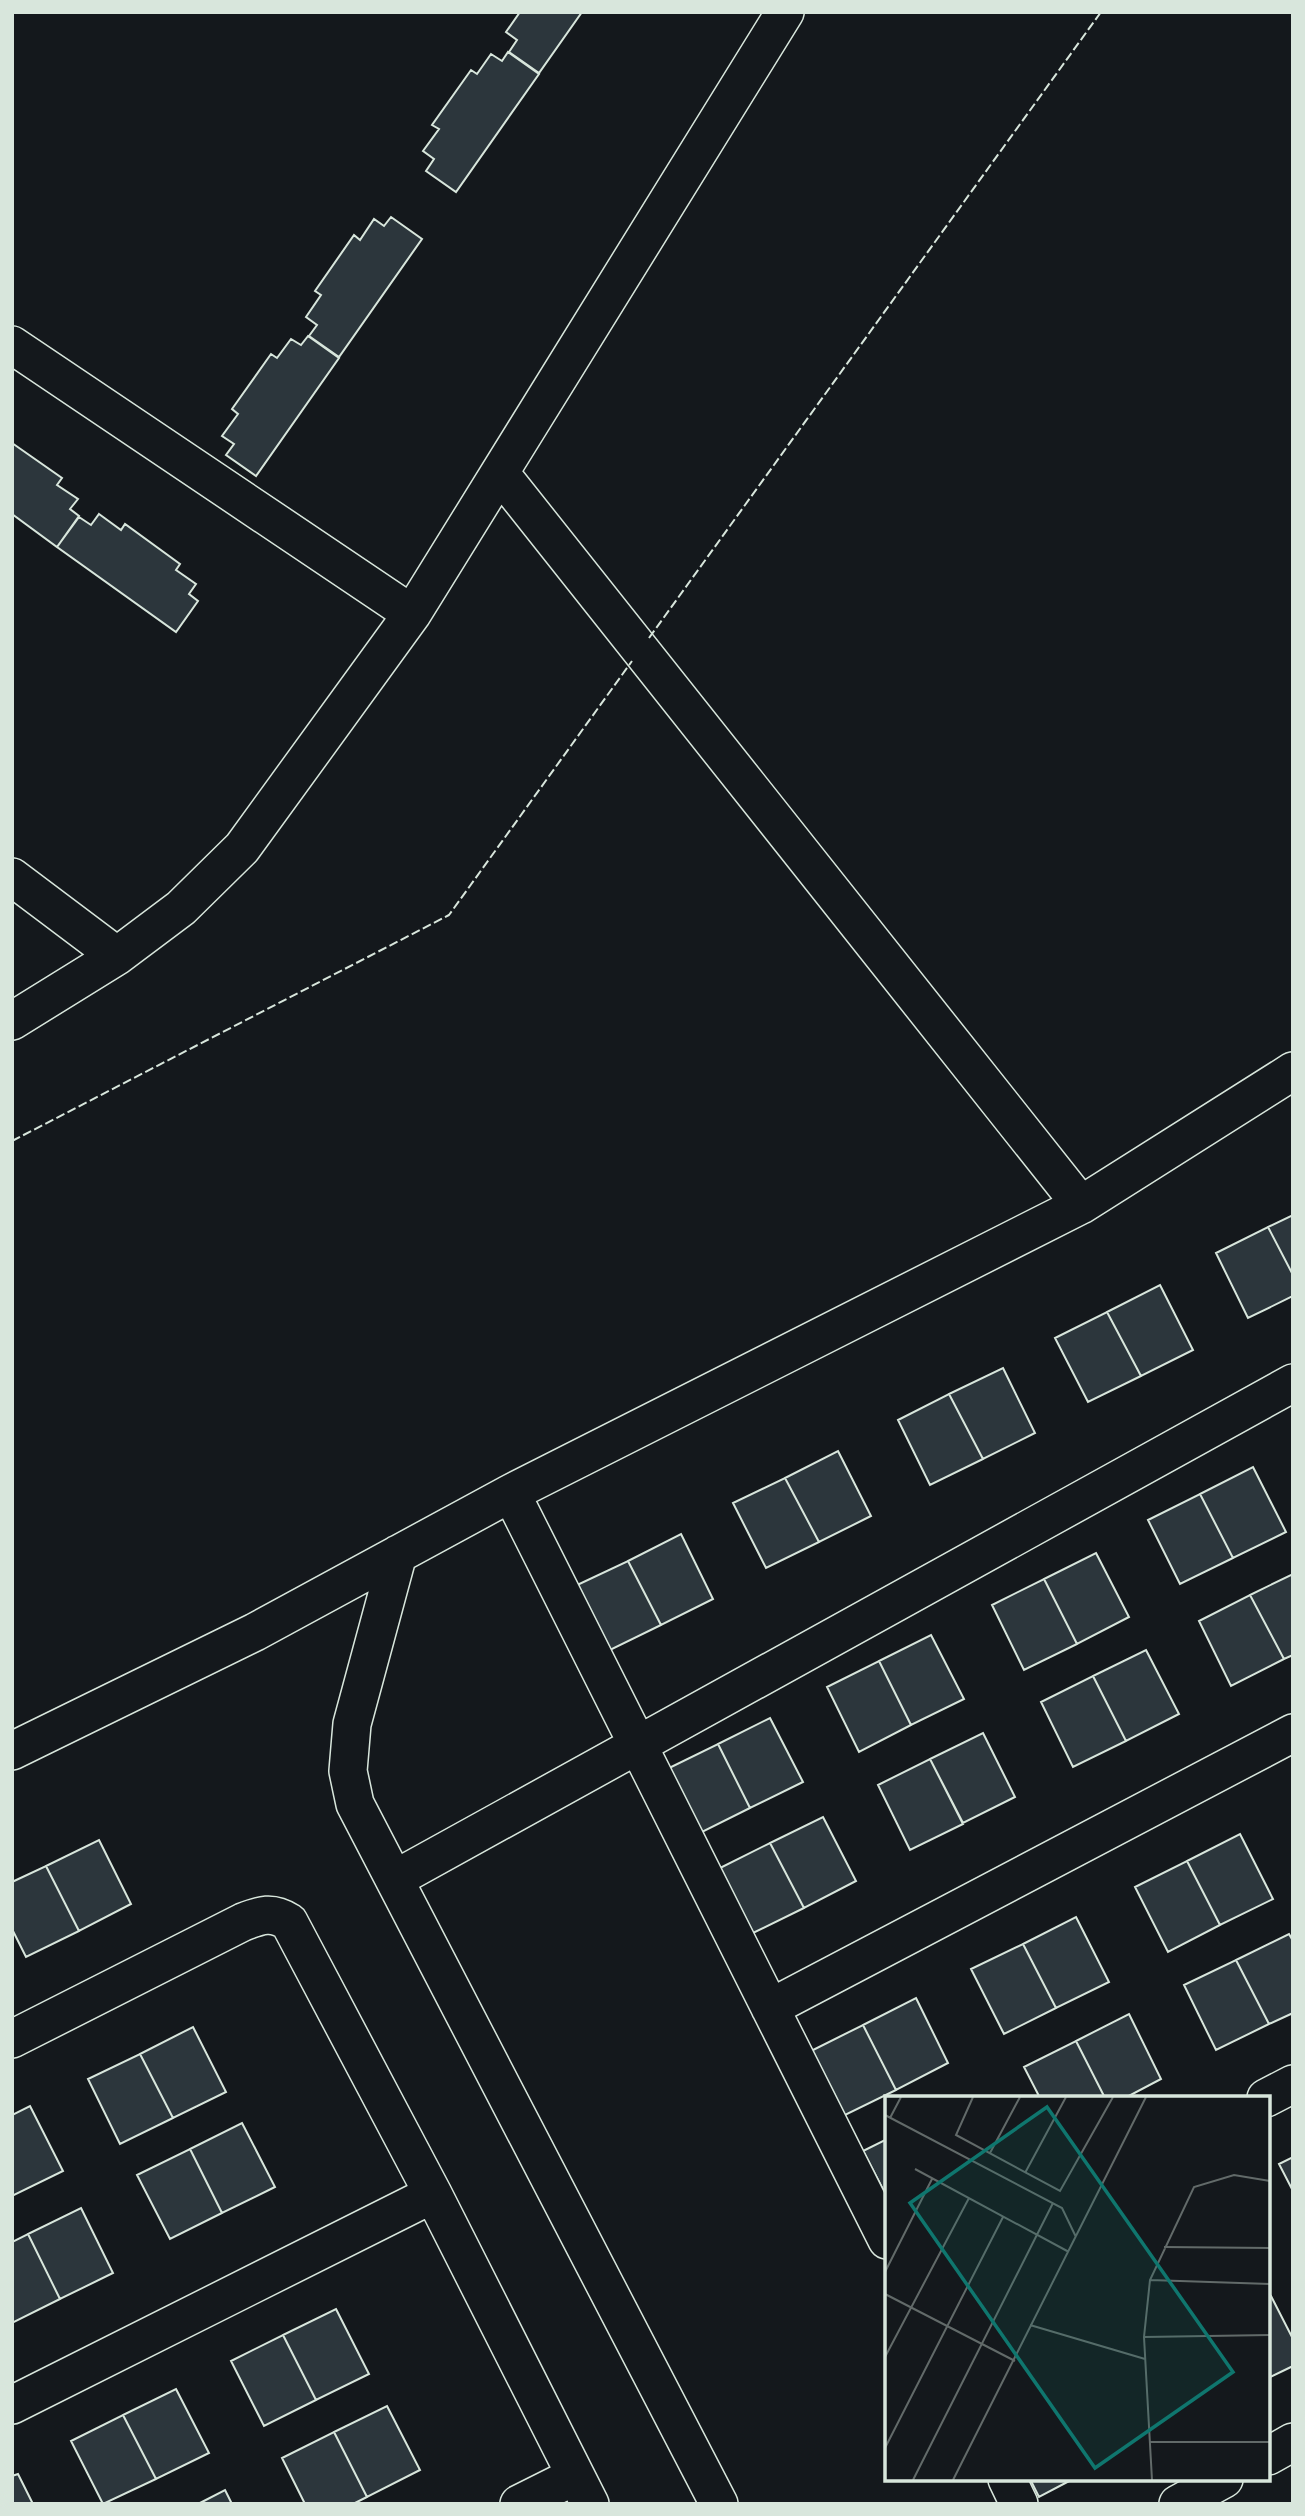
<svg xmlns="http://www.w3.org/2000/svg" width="1305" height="2516" font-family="'Fira Sans',sans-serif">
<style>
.building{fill:#2c363c;stroke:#d8e6dc;stroke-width:2}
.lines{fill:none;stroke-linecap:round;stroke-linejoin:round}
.street-casing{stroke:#d8e6dc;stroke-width:40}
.street{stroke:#14181c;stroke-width:37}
.fence{stroke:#d8e6dc;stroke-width:2;stroke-dasharray:9 3.5;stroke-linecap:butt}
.inset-road{fill:none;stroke:#626a69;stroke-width:2}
.view{fill:#0f766e;fill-opacity:0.15;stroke:#0f766e;stroke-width:3.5}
.inset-edge{fill:none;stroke:#d8e6dc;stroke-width:3.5}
</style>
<rect width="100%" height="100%" fill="#14181c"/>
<!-- building -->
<path class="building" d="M520,12H582L539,73L509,52L517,40L506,32Z
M508,52L539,74L456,192L426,171L434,159L423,151L439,129L432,125L471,70L477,74L491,54L502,61Z
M391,217L422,239L339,357L309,336L317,325L306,317L321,295L315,291L354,235L360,240L374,219L384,226Z
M308,336L339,358L256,476L226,455L234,444L222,436L238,414L232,409L271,354L277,358L291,339L301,345Z
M12,443L62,478L57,485L78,499L70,509L79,516L57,547L12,514Z
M99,514L121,530L125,524L180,564L176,570L196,584L189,594L198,601L176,632L57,547L79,517L91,525Z
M1293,1215V1275L1268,1227Z
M1268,1227L1293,1275V1296L1248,1318L1216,1253Z
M1160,1285L1193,1350L1141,1376L1107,1312Z
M1107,1312L1141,1376L1088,1402L1055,1338Z
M1003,1368L1035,1433L983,1459L949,1394Z
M949,1394L983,1459L930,1485L898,1420Z
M838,1451L871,1516L819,1542L785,1478Z
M1253,1467L1286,1532L1233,1558L1200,1494Z
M785,1478L819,1542L766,1568L733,1503Z
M1200,1494L1233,1558L1180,1584L1148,1520Z
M681,1534L713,1599L661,1625L628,1561Z
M1096,1553L1129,1617L1077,1644L1044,1579Z
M628,1561L661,1625L608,1651L575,1586Z
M1293,1574V1655L1284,1659L1250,1595Z
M1044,1579L1077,1644L1024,1670L992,1605Z
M1250,1595L1284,1659L1231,1686L1199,1621Z
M931,1635L964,1699L911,1725L879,1661Z
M1146,1650L1179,1714L1126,1741L1093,1676Z
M879,1661L911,1725L859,1752L827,1687Z
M1093,1676L1126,1741L1073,1767L1041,1702Z
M770,1718L803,1782L750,1808L718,1744Z
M983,1733L1015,1797L963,1823L930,1759Z
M718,1744L750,1808L698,1834L665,1770Z
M930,1759L963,1824L910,1850L878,1785Z
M823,1817L856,1881L804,1908L770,1843Z
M1240,1834L1273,1899L1220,1925L1187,1861Z
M99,1840L131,1904L79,1931L46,1866Z
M770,1843L804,1908L751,1934L718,1869Z
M1187,1861L1220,1925L1168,1952L1135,1887Z
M46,1866L79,1931L26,1957L12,1929V1882Z
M1076,1917L1109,1982L1056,2008L1023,1944Z
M1289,1934L1293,1941V2013L1269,2024L1236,1960Z
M1023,1944L1056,2008L1004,2034L971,1969Z
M1236,1960L1269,2024L1216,2050L1184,1985Z
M916,1998L948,2063L896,2090L863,2025Z
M1129,2014L1161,2079L1125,2098H1105L1076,2041Z
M863,2025L896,2090L843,2116L811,2051Z
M193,2027L226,2092L173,2118L140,2054Z
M1076,2041L1105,2098H1040L1024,2067Z
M140,2054L173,2118L120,2144L88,2079Z
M30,2106L63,2171L12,2196V2115Z
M242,2123L275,2187L222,2213L190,2149Z
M887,2139V2197L863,2151Z
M190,2149L222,2213L170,2239L137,2175Z
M1293,2157V2191L1279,2164Z
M81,2208L113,2273L60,2299L28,2234Z
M28,2234L60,2299L12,2323V2242Z
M1271,2296L1293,2339V2366L1268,2378V2297Z
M336,2309L369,2374L316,2400L283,2335Z
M283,2335L316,2400L264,2426L231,2361Z
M176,2389L209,2453L156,2479L123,2415Z
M387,2406L420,2470L367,2497L334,2432Z
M123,2415L156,2479L103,2504L71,2441Z
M334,2432L367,2497L353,2504H305L282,2458Z
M18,2474L33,2504H12V2476Z
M1030,2479H1073L1039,2497Z
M225,2490L232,2504H198Z"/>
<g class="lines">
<defs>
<path id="street" d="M12,345L412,614
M500,473L1081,1205
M12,877L117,956
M12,1021L117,956L181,908L242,848L412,614L785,12
M511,1493L887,2240
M398,1554L352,1724L348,1771L355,1804L719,2504
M12,1751L255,1632L511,1493L1081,1205L1293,1071
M395,1879L1293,1383
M770,2008L1293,1733
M12,2039L243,1922C261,1915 272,1911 289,1922L433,2194L590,2504
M1266,2098L1293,2084
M12,2405L433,2194
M1268,2456L1293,2442
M1007,2479L1019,2504
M519,2504L575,2476
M1178,2504L1224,2479"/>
</defs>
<!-- street casing -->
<use href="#street" class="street-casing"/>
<!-- street -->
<use href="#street" class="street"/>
<!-- fence -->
<path class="fence" d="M649,638L1101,12
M12,1141L449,915L632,661"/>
</g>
<!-- overview -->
<g transform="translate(885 2096)">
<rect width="385" height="385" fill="#14181c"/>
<path class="inset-road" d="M88,1L71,39L175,95L228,1M0,19L177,112L191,141M5,22L16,1M105,57L135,1M30,73L184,156M140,77L181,1M279,151L385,152M0,176L47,83M265,184L385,188M0,198L130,265M145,229L260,263M259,241L385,239M0,261L84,102M265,346H385M0,352L118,121M28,384L168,107M68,384L261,1M267,384L259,241L265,184L309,91L349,79L385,85"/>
<path class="view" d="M162,11L348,276L210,372L25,107Z"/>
<rect width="385" height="385" class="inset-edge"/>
</g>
<!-- border -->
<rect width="1305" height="2516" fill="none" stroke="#d8e6dc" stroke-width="28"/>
</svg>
